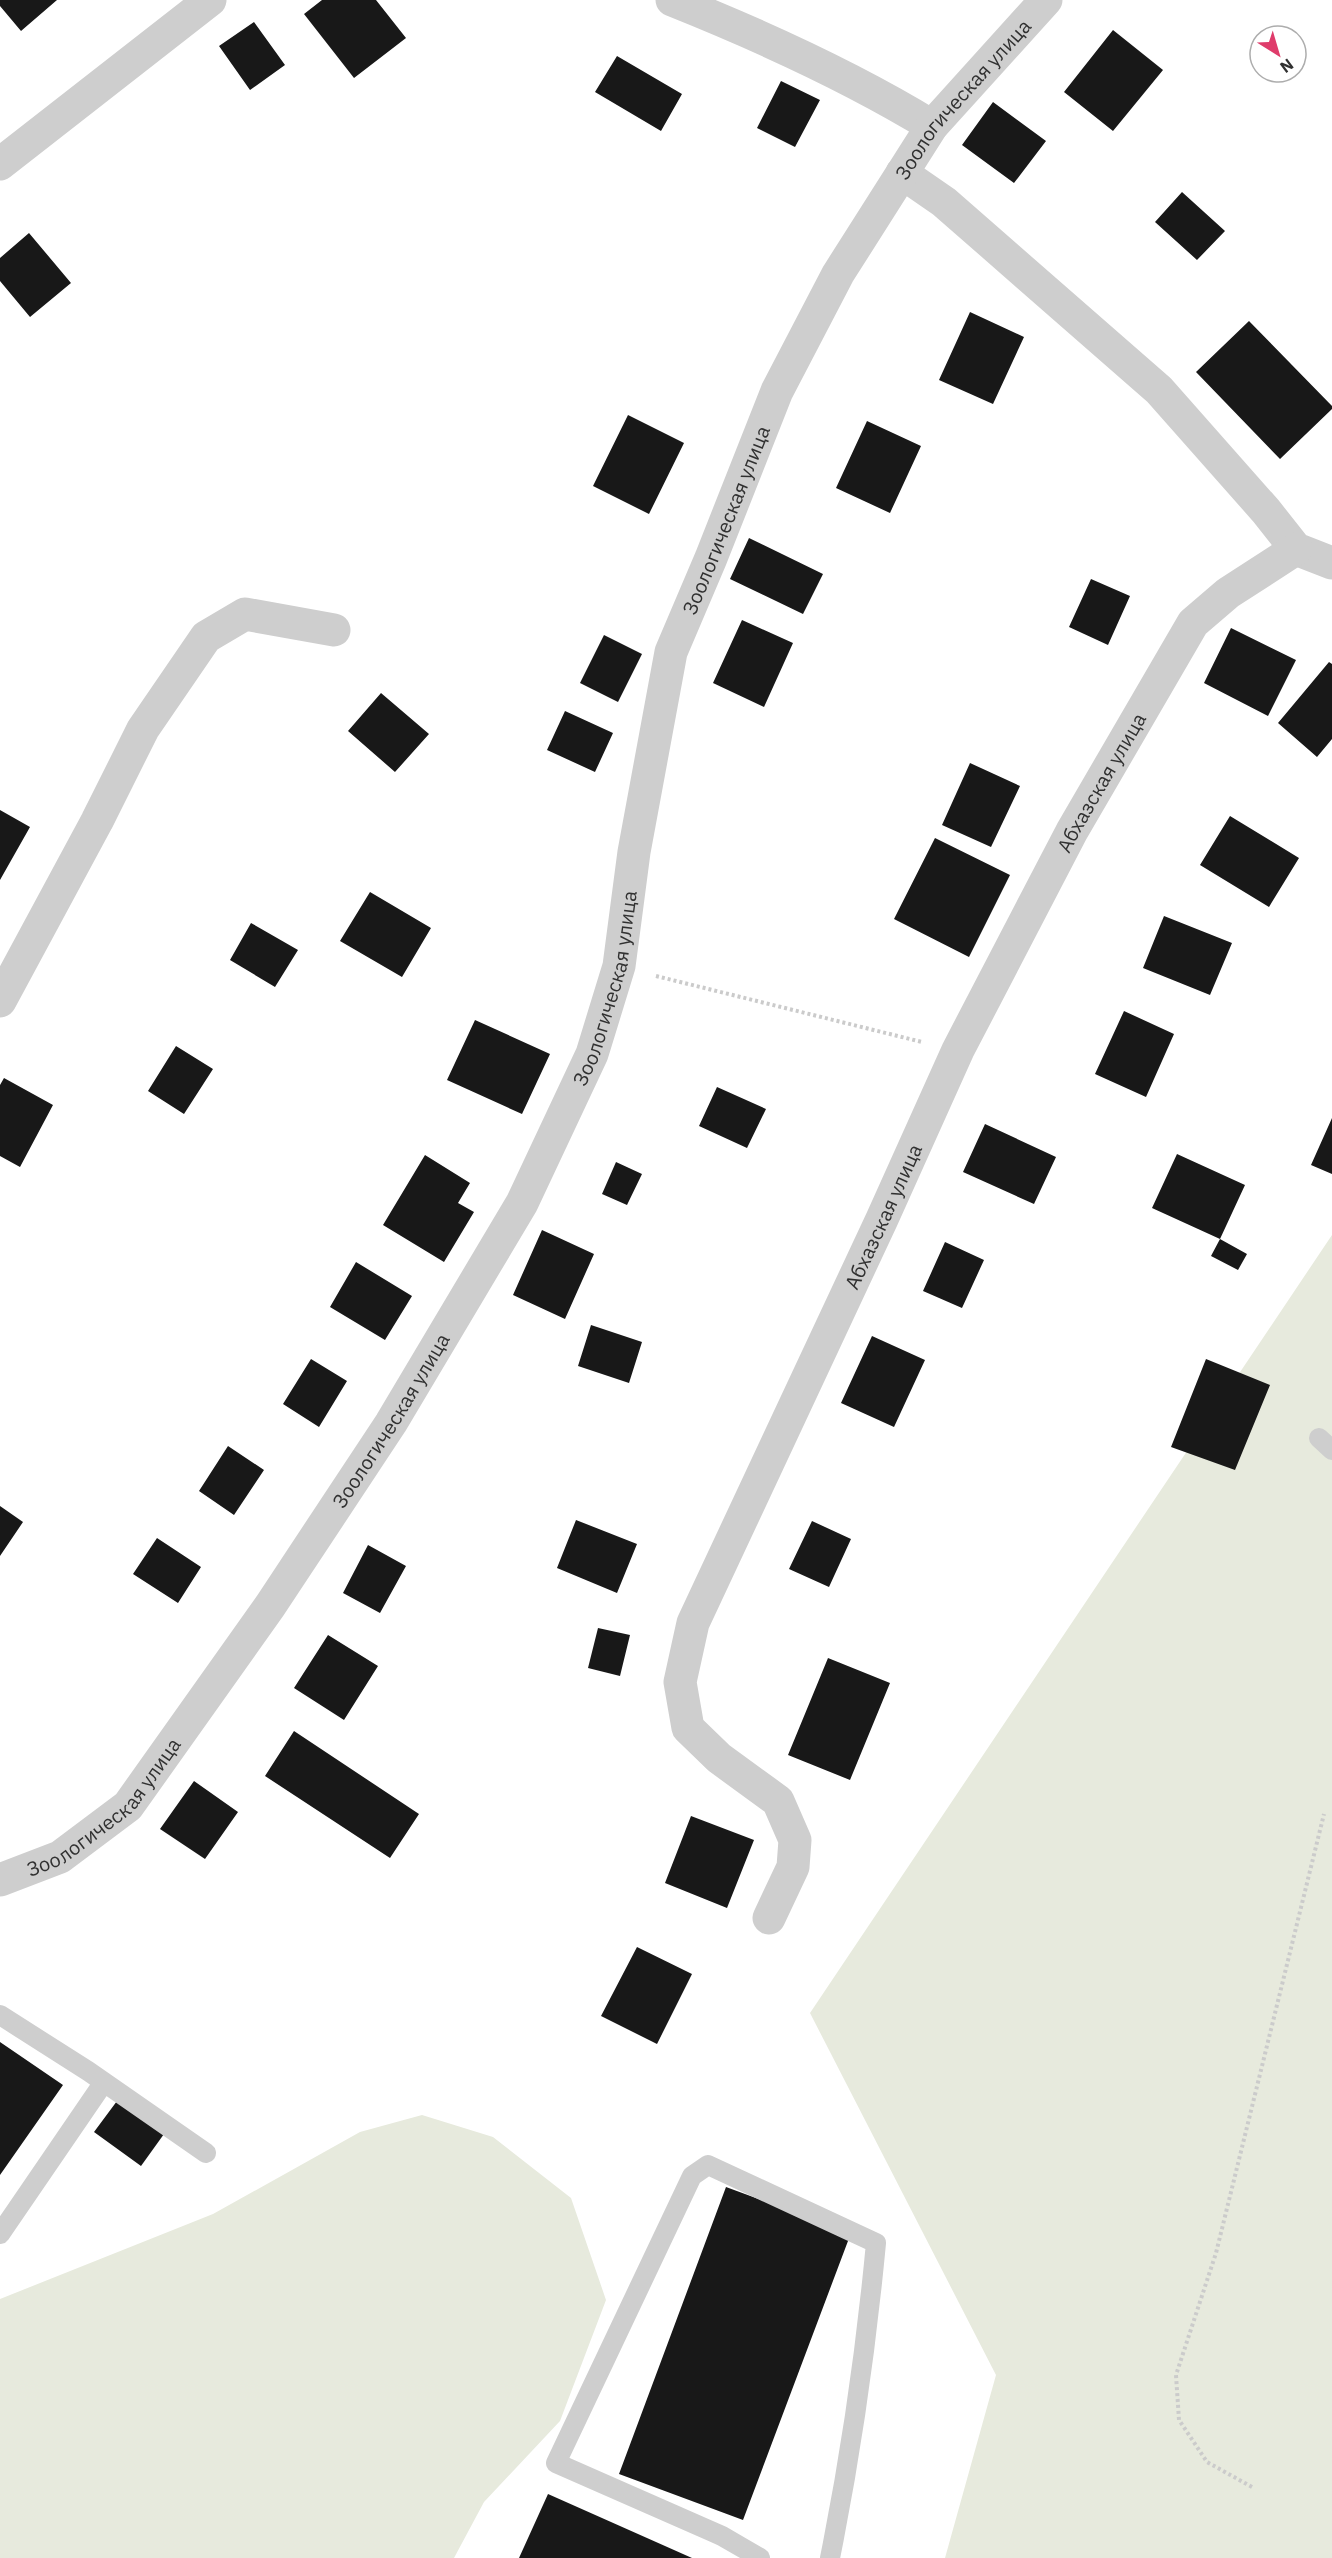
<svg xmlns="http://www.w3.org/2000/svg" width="1332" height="2558" font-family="'IBM Plex Sans',sans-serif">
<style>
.green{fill:#e7eadd}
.building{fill:#181818}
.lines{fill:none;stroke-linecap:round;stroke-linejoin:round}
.path{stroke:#cbcbcb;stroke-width:4;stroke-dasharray:3 3;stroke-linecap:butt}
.lane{stroke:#cecece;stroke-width:20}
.street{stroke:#cecece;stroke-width:33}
.labels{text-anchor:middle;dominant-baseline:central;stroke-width:6;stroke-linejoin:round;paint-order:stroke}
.street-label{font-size:20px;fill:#313131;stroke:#fff}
</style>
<rect width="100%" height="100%" fill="#fff"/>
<!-- green -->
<path class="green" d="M1332,1235V2558H945L996,2375L810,2013Z
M422,2115L493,2137L571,2198L606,2300L560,2421L484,2502L454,2558H0V2299L213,2214L360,2132Z"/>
<!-- building -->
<path class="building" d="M0,0H57L21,31L0,6Z
M322,0H376L406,38L354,78L304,14Z
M254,22L285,65L250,90L219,46Z
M1113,30L1163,70L1113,131L1064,92Z
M617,56L682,94L661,131L595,92Z
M781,81L820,100L795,147L757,128Z
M993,102L1046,141L1014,183L962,145Z
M1182,192L1225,231L1197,260L1155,222Z
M29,233L71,283L30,317L0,281V258Z
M970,312L1024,337L993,404L939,380Z
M1249,321L1332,406V409L1280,459L1196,372Z
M628,415L684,443L649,514L593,486Z
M867,421L921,446L890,513L836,488Z
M749,538L823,574L803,614L730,579Z
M1091,579L1130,596L1108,645L1069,627Z
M742,620L793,643L764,707L713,683Z
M1231,628L1296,660L1268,716L1204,683Z
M604,635L642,654L618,702L580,683Z
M1329,662L1332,664V739L1317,757L1278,723Z
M381,693L429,734L395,772L348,731Z
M565,711L613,733L595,772L547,750Z
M970,763L1020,786L991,847L942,825Z
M0,810L30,827L0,880Z
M1230,816L1299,858L1269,907L1200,865Z
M935,838L1010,875L969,957L894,919Z
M370,892L431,928L402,977L340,941Z
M1164,916L1232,943L1210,995L1143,968Z
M251,923L298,950L275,987L230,960Z
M1124,1011L1174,1034L1146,1097L1095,1074Z
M475,1020L550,1054L522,1114L447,1080Z
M176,1046L213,1069L184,1114L148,1091Z
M4,1078L53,1105L20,1167L0,1156V1085Z
M717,1087L766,1109L747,1148L699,1126Z
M1332,1118V1174L1311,1165Z
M985,1124L1056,1157L1034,1204L963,1172Z
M1177,1154L1245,1185L1220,1239L1152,1208Z
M425,1155L470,1183L458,1203L474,1212L444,1262L383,1225Z
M616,1162L642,1174L627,1205L602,1194Z
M542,1230L594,1254L565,1319L513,1295Z
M1220,1239L1247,1254L1238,1270L1211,1256Z
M945,1242L984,1260L962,1308L923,1291Z
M356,1262L412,1296L385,1340L330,1307Z
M591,1325L642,1342L629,1383L578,1366Z
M872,1336L925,1360L894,1427L841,1403Z
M311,1359L347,1381L319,1427L283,1404Z
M1206,1359L1270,1385L1235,1470L1171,1447Z
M228,1446L264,1470L234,1515L199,1491Z
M0,1506L23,1522L0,1556Z
M576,1520L637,1544L617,1593L557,1568Z
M812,1521L851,1539L829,1587L789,1569Z
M157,1538L201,1567L178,1603L133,1574Z
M368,1545L406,1566L380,1613L343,1593Z
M598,1628L630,1635L620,1676L588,1668Z
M328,1635L378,1666L344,1720L294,1688Z
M828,1658L890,1683L850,1780L788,1755Z
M294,1731L419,1814L390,1858L265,1776Z
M194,1781L238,1812L205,1859L160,1829Z
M691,1816L754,1840L727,1908L665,1883Z
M637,1947L692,1974L657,2044L601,2016Z
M0,2042L63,2085L0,2175Z
M117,2101L164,2134L141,2166L94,2132Z
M726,2187L851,2233L743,2520L619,2474Z
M548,2494L692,2558H519Z"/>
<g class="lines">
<!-- path -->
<path class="path" d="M656,976L922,1042
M1252,2487L1207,2462L1179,2420L1176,2375L1216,2253L1324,1814"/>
<!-- lane -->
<path class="lane" d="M1319,1438L1332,1450
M0,2015L88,2071L206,2153
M0,2234L104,2082
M760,2558L722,2536L556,2463L692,2176L708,2165L876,2243C866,2349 851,2454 830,2558"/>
<!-- street -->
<g class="street">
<path d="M672,0C762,36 850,76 932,126"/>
<path d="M0,164L210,0"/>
<path d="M902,173L944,202L1159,390L1266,511L1296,549L1332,563"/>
<path d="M0,1001L97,821L143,729L206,637L245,614L334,630"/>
<path id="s1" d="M0,1880L60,1857L128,1806L270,1606L391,1423L522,1203L592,1054L619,966L634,852L671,652L711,558L777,391L838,274L932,126L1046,0"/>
<path id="s2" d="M769,1918L793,1867L795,1840L778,1801L719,1758L688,1728L680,1682L693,1623L882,1219L958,1050L1072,831L1193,623L1228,593L1296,549"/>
</g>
</g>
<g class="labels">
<!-- street labels -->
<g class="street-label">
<text stroke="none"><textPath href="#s1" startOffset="2074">Зоологическая улица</textPath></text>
<text stroke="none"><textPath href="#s1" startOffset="1588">Зоологическая улица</textPath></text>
<text stroke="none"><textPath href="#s2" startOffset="1284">Абхазская улица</textPath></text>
<text stroke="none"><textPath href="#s1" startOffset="1102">Зоологическая улица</textPath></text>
<text stroke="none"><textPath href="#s2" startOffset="798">Абхазская улица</textPath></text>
<text stroke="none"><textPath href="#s1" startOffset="616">Зоологическая улица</textPath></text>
<text stroke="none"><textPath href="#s1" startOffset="130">Зоологическая улица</textPath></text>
</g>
</g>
<!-- north arrow -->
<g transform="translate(1278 54) rotate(143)"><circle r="28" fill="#ffffff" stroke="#adadad" stroke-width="1.5"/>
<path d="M0-4.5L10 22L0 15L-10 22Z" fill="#df3c6b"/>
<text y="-9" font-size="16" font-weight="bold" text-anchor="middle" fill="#313131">N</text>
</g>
</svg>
